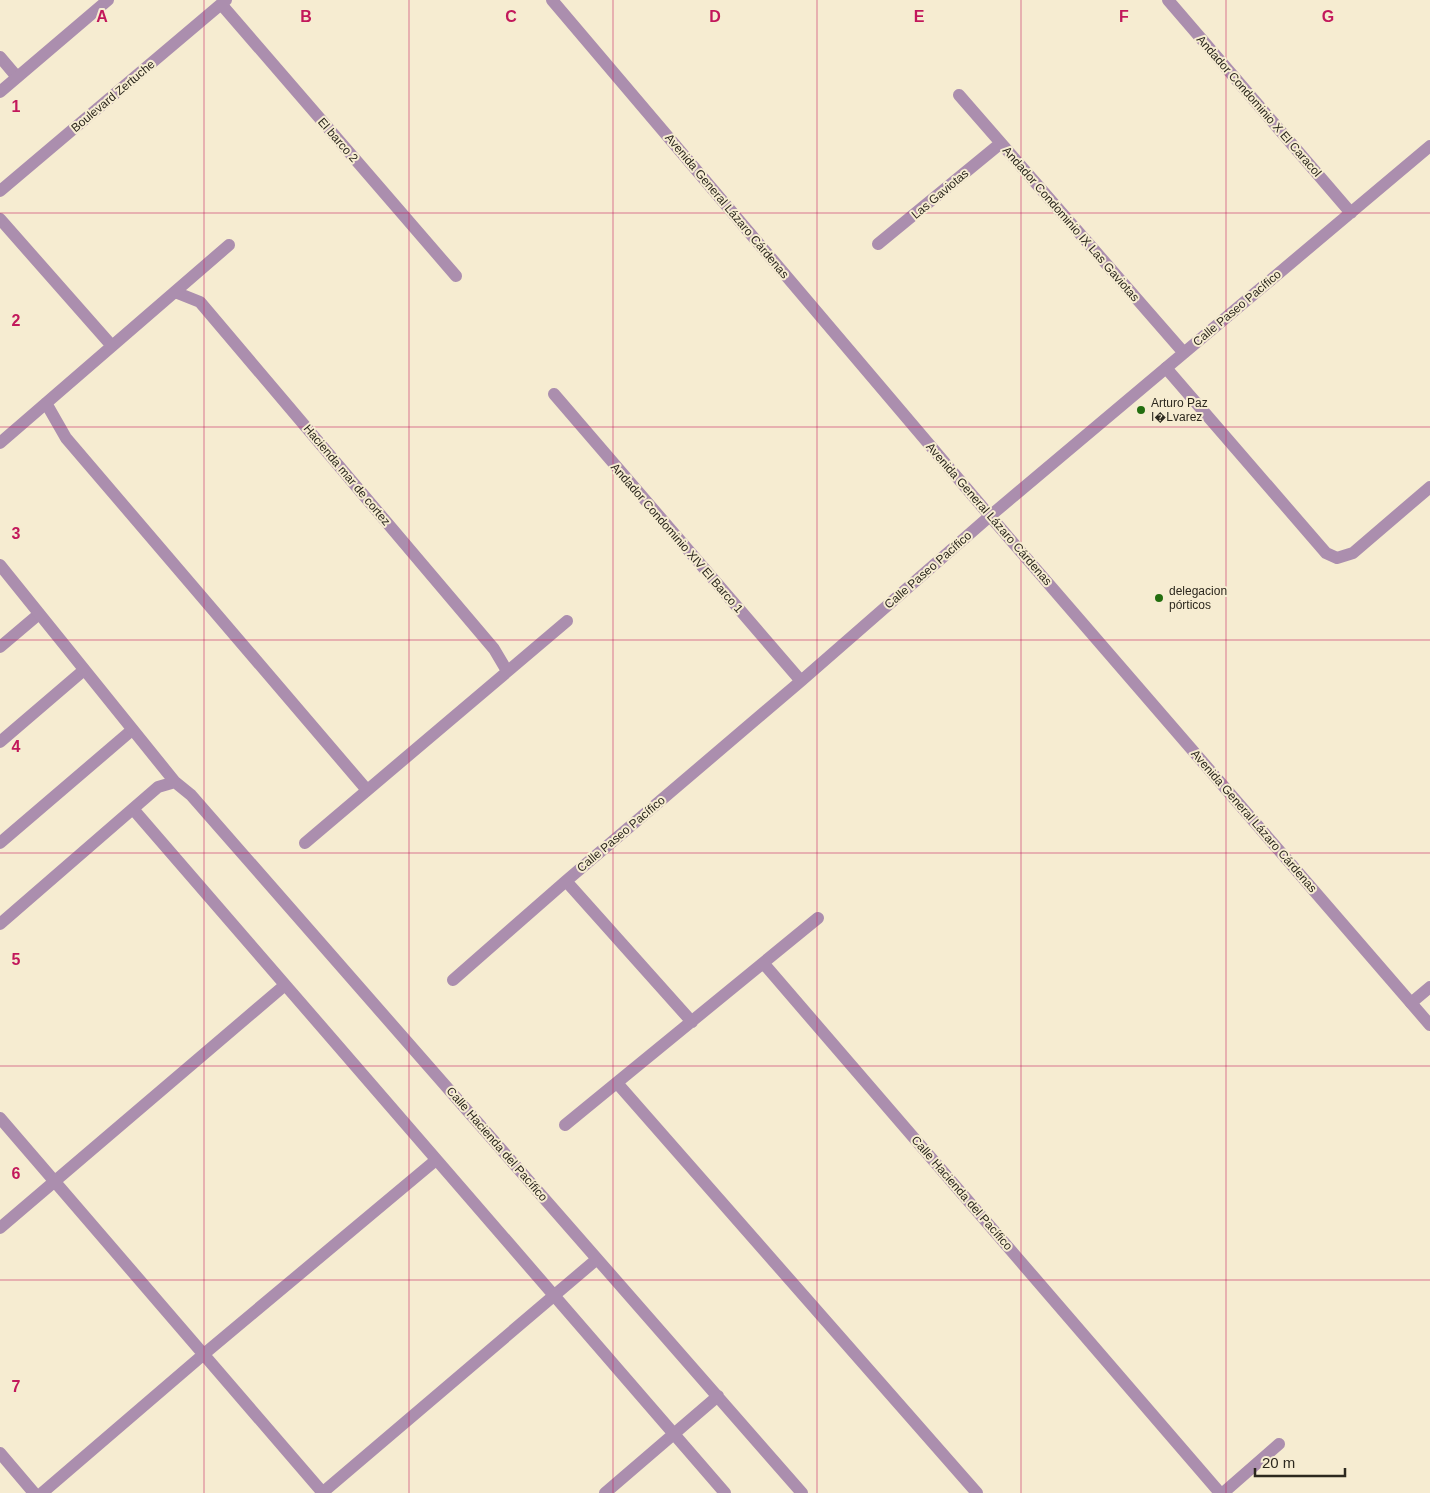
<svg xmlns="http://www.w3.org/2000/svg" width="1430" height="1493" font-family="Helvetica,sans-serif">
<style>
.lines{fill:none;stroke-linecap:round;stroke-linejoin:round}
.service{stroke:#ab8eae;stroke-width:12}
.minor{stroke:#ab8eae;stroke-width:12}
.tertiary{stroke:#ab8eae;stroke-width:12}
.grid{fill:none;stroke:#c2185b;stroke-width:1;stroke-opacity:0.55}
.poi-dot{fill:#236e0f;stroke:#f6ecd1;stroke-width:2}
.labels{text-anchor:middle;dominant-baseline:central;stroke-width:4;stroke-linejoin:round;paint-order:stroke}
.street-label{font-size:12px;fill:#2c281e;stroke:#f6ecd1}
.poi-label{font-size:12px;fill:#2c281e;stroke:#f6ecd1;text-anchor:start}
.grid-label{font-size:16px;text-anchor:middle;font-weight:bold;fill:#c2185b;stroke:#f6ecd1;stroke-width:4;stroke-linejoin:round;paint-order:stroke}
</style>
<rect width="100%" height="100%" fill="#f6ecd1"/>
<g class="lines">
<!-- service -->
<path class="service" d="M1166,368L1326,553L1337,558L1353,553L1430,487
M0,647L39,614
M0,742L84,670
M0,843L132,730"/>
<!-- minor -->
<path class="minor" d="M1168,0L1351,213
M221,4L456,276
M0,57L17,77
M959,95L1184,353
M0,191L226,0
M0,219L112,346
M878,244L1001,143
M175,292L200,302L494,649L507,671
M554,394L801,681
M46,403L66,438L367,790
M0,443L229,245
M0,565L175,782
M133,809L725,1493
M305,843L567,621
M566,881L692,1022
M0,924L158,787L175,782L191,795L802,1493
M764,964L1220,1493
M453,980L566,881L801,681L990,516L1430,146
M1411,1003L1430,987
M617,1083L977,1493
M0,1118L323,1493
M565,1125L818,918
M0,1228L285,985
M0,1453L34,1493
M42,1493L204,1354L436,1160
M322,1493L597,1259
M605,1493L718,1396
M1223,1493L1279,1444"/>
<!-- tertiary -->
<path class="tertiary" d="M552,0L990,516L1430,1025
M0,92L108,0"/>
</g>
<!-- grid -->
<path class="grid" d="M204,0V1493M409,0V1493M613,0V1493M817,0V1493M1021,0V1493M1226,0V1493M0,213H1430M0,427H1430M0,640H1430M0,853H1430M0,1066H1430M0,1280H1430"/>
<!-- markers -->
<g class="poi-dot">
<circle cx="1141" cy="410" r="5"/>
<circle cx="1159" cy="598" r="5"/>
</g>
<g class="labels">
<!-- street labels -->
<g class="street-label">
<text transform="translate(113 96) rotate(-40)">Boulevard Zertuche</text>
<text transform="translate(1259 106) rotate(49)">Andador Condominio X El Caracol</text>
<text transform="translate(338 140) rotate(49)">El barco 2</text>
<text transform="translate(940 194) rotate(-40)">Las Gaviotas</text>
<text transform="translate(727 206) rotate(50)">Avenida General Lázaro Cárdenas</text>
<text transform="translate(1071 224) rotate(49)">Andador Condominio IX Las Gaviotas</text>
<text transform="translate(1237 308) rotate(-40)">Calle Paseo Pacífico</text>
<text transform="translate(347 475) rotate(50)">Hacienda mar de cortez</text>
<text transform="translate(989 514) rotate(49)">Avenida General Lázaro Cárdenas</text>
<text transform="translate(677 538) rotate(49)">Andador Condominio XIV El Barco 1</text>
<text transform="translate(928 570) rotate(-41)">Calle Paseo Pacífico</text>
<text transform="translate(1254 821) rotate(49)">Avenida General Lázaro Cárdenas</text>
<text transform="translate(621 834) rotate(-40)">Calle Paseo Pacífico</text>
<text transform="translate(497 1144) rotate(49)">Calle Hacienda del Pacífico</text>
<text transform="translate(962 1193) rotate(49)">Calle Hacienda del Pacífico</text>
</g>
<!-- poi labels -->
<g class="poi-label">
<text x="1151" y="403">Arturo Paz<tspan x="1151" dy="14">I�Lvarez</tspan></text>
<text x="1169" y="591">delegacion<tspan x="1169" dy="14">pórticos</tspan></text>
</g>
</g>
<g class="grid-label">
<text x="102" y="22">A</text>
<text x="306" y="22">B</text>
<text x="511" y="22">C</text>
<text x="715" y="22">D</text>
<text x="919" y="22">E</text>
<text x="1124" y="22">F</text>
<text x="1328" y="22">G</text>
<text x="16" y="112">1</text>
<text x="16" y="326">2</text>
<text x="16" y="539">3</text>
<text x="16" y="752">4</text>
<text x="16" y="965">5</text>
<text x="16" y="1179">6</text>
<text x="16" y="1392">7</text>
</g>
<!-- scale -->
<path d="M1255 1468v8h90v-8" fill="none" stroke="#2c281e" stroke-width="2.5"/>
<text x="1262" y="1468" font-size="15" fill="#2c281e" stroke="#f6ecd1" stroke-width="4" paint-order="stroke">20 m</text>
</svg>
